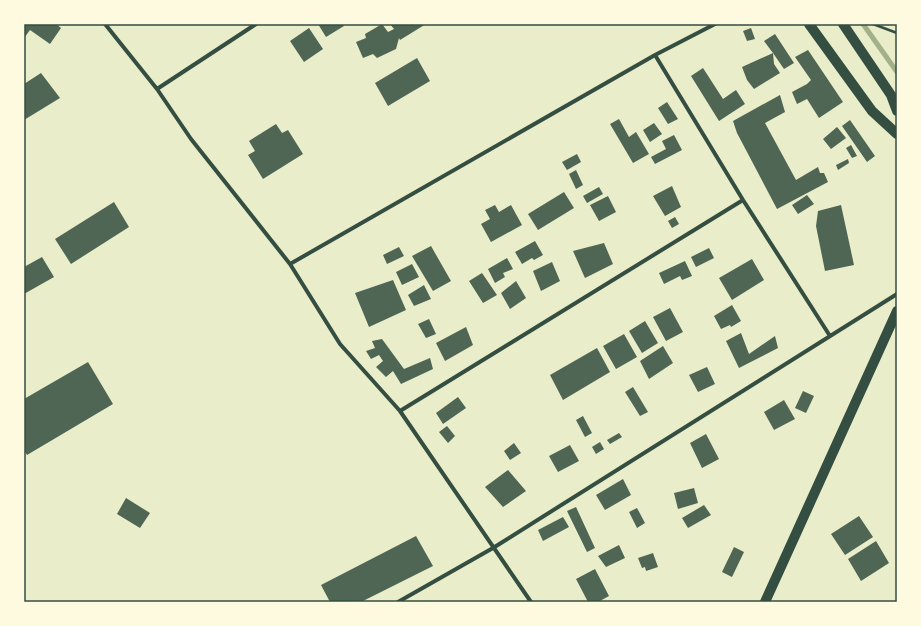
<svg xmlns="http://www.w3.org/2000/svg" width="921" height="626" font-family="'Source Serif 4',serif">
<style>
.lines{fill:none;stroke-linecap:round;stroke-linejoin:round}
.stream{stroke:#a3b18a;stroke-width:5}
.building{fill:#4f6655}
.path{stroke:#344e41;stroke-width:2.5}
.minor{stroke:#344e41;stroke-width:4}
.primary{stroke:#344e41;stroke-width:10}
.neatline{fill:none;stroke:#344e41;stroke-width:1.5}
</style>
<rect width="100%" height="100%" fill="#e9edc9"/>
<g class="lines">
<!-- stream -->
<path class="stream" d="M863,24L897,72"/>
</g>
<!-- building -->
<path class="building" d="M24,24H56L61,28L50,44L30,30L24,38Z
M318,24H343L344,26L326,37Z
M382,24L388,32L394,29L390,24H426L400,40L399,38L396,49L377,58L373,54L363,58L356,42L366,38L365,34Z
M309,28L323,49L304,62L290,41Z
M751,28L755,39L747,41L743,31Z
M775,34L794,63L784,69L773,53L774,64L780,73L754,89L747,80L742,67L773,53L764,41Z
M808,50L843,102L819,118L807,99L797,104L792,92L807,84L811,80L795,57Z
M417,58L430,81L388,106L375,83Z
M703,68L723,99L736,90L745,104L719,121L691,76Z
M41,73L60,98L24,120V84Z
M780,95L785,112L765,123L796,180L818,167L820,173H824L828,182L777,209L737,133L733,121Z
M667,102L678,119L668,124L658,108Z
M619,119L629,137L636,132L649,154L633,163L610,124Z
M850,120L875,156L867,162L842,126Z
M654,123L662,134L650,142L643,130Z
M276,124L282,133L288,130L303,154L263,179L248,155L255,151L249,141Z
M837,127L846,138L831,149L823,139Z
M674,135L682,150L655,164L651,157L666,149L662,141Z
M851,145L857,156L852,158L846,148Z
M577,154L581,162L567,170L562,162Z
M848,159L849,163L838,170L836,165Z
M576,170L583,185L576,189L569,174Z
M672,186L681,207L665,216L653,196Z
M599,187L603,194L587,203L583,196Z
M564,192L574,208L538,230L528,214Z
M807,195L814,204L798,214L792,205Z
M608,196L616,212L599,221L590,205Z
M114,202L129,227L71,264L55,239Z
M495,205L499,212L511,205L522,225L491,242L481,224L490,219L485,210Z
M841,205L854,265L825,271L816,226L818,211Z
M675,217L679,224L672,228L668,221Z
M535,241L543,255L534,260L532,258L522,264L515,252Z
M604,243L613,264L585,278L573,251Z
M431,246L451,281L433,291L412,256Z
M399,247L404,256L387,264L383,255Z
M709,248L714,258L696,267L691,257Z
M42,257L54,277L24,294V267Z
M507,258L513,269L503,273L505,277L495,283L488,269Z
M752,259L764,280L732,300L719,278Z
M685,261L692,276L682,280L680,276L664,284L659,273Z
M552,262L560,281L541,291L533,271Z
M412,264L419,277L402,285L396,272Z
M482,273L497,295L483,303L469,281Z
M393,280L406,310L369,327L355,293Z
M516,281L526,298L510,309L501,293Z
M424,285L431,299L414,306L408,295Z
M732,305L741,321L731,327L730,325L721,329L714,316Z
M670,308L683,332L666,341L653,317Z
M429,319L436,334L426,338L418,324Z
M645,321L658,343L642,353L629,331Z
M466,327L473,345L445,361L436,343Z
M741,333L749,354L775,336L778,348L739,368L726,341Z
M624,334L637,357L616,369L603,346Z
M382,339L404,369L430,358L433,369L401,384L393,371L386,377L376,367L383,361L379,355L371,359L366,351L375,348L372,341Z
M663,346L673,363L649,379L640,361Z
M597,348L610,372L563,400L550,375Z
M88,362L113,404L27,455L24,450V399Z
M707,367L715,384L698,392L689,375Z
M633,387L648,412L640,416L625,392Z
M803,391L814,396L806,413L795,408Z
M458,397L466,408L443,424L436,413Z
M784,400L795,419L774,430L764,412Z
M583,416L592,433L585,437L576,420Z
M447,426L455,436L448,443L439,432Z
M619,433L622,437L610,444L607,440Z
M706,434L719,459L702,468L690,443Z
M600,442L604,449L596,454L592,447Z
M514,443L521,453L510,460L504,451Z
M570,445L579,461L558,472L549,456Z
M508,470L526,491L503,507L485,487Z
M623,479L631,495L605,510L596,495Z
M694,488L698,503L678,509L674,493Z
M126,498L150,513L140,528L117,514Z
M704,505L711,515L688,528L682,518Z
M576,507L595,548L587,552L567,511Z
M637,508L645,523L637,528L629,512Z
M859,516L873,537L845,555L831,534Z
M563,517L569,527L543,541L538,530Z
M416,536L433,566L361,602H330L321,585Z
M876,541L889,563L861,581L848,559Z
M619,545L625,558L606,567L598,556Z
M734,547L744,552L732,577L722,572Z
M653,553L658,567L646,571L645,567L642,568L638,558Z
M595,569L609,596L598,602H588L576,579Z"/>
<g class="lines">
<!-- path -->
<path class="path" d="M873,24L897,33"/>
<!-- minor -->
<path class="minor" d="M105,24L157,89L191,139L290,264L340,344L400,411L531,602
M655,55L743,200L830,336
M157,89L256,24
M290,264L655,55L715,24
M400,411L743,200
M398,602L493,548L897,294"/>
<!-- primary -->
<path class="primary" d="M809,24L872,111L897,134
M843,24L891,95L897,111
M765,602L897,311"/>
</g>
<!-- border -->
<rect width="921" height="626" fill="none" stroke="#fefae0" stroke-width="50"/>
<rect x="25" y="25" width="871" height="576" class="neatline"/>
</svg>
